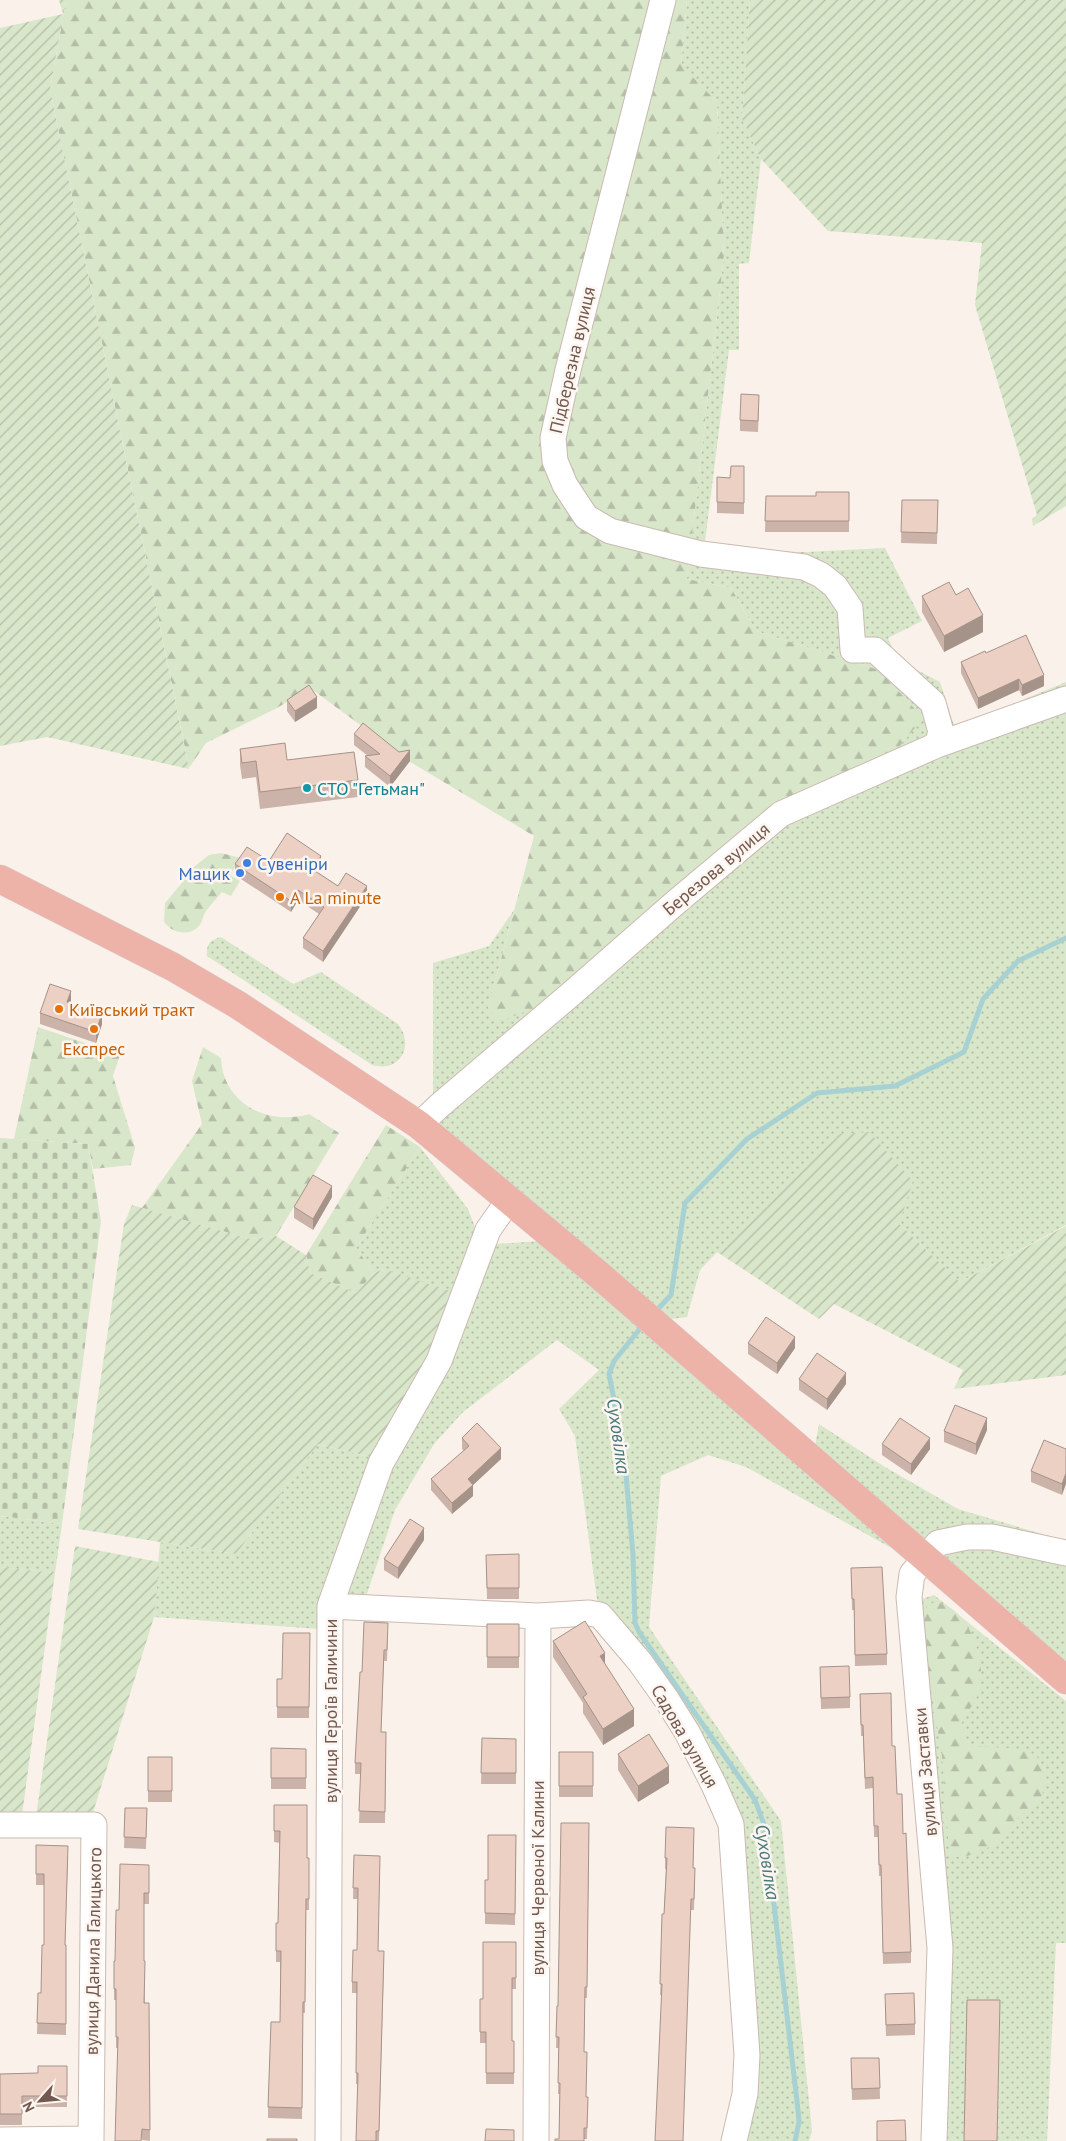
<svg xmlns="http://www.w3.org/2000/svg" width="1066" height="2141" font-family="'PT Sans',sans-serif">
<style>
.grass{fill:url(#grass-dots)}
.forest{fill:url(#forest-firs)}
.cemetery{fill:url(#cemetery-stones)}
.garden{fill:url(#garden-furrows)}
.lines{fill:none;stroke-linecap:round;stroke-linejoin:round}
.stream{stroke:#a7d1d2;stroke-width:5}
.minor-casing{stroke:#cbb9b1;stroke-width:27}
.highway-casing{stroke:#d8d0ce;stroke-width:29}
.minor{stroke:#fff;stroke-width:25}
.highway{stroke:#edb2a8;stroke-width:28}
.wall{fill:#cbb3a9}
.shaded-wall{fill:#a59289}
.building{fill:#ecd0c4;stroke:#a59289}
.culture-dot{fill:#0f9aa8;stroke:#fdf6f0;stroke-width:2}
.shop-dot{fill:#3f7fe0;stroke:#fdf6f0;stroke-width:2}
.food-dot{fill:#e8710a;stroke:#fdf6f0;stroke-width:2}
.labels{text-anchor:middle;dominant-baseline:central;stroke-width:5;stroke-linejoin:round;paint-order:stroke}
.street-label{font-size:18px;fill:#725850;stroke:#fdf6f0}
.culture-label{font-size:18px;fill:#0d838f;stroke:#fdf6f0;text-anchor:start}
.shop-label{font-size:18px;fill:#366cbe;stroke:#fdf6f0;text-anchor:start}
.food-label{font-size:18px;fill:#c56008;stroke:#fdf6f0;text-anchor:start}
.water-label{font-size:19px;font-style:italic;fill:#48797b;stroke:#fdf6f0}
</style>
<defs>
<pattern id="grass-dots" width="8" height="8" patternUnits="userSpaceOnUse" patternTransform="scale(1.25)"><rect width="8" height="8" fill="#d8e6c9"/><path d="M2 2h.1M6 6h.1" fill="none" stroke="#b4bda6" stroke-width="1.8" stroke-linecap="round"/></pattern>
<pattern id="forest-firs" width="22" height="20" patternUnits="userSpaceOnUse" patternTransform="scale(1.25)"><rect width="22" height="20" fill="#d8e6c9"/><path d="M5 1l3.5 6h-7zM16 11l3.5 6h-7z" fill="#b4bda6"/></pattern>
<pattern id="cemetery-stones" width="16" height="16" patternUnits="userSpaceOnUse" patternTransform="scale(1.25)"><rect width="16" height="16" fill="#d8e6c9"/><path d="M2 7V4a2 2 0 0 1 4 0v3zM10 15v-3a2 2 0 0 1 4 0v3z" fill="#b4bda6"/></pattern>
<pattern id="garden-furrows" width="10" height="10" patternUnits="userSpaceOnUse" patternTransform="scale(1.25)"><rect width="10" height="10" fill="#d8e6c9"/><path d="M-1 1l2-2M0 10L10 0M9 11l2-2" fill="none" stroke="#b4bda6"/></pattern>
</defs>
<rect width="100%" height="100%" fill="#faf2ea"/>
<!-- grass -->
<path class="grass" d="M687,0H750L742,119L761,159L749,263L739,264V350H729L704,550L806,552L885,548L922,621L888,638L898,660L940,682L957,734L1022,708L1020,701L1066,682V1225L960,1282L899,1224L717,1252L700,1270L687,1317L671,1319L495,1173L433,1117V963L489,946L514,910L488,1008L879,670L756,631L731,588L687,579L724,255L717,102L681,66Z
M221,937L293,984L321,972L398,1024C415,1046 400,1073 372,1065L207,956C206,944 210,940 221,937Z
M420,1147L468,1209L482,1245L540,1241L895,1550L746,1467L708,1455L661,1476L649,1627L781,1821L812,2131L809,2141H748L756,2097L742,1825L614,1617L597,1600L575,1436L559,1409L599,1370L557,1340L463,1412L434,1444L395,1510L363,1606L318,1629L154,1617L160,1542L236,1554L318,1444L378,1459L384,1269L374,1273L356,1248Z
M819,1424L885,1467L958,1509L1066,1541V1661L815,1446Z
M0,1516L62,1524L55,1573L0,1567Z
M934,1595L1066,1701V1943H1056L1047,2141H934L916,1601Z"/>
<!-- forest -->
<path class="forest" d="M66,0H687L681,65L717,102L724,255L687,579L731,588L756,631L879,670L923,718L899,747L766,816L572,994L498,1022L488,1008L534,836L412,763L310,688L277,708L206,743L189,768L50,89Z
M221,853L241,858L230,875L240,881L231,896L222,892C217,898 211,904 206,911C203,915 203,921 199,926C189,937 172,933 164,922L165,903L181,884L191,869L209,855Z
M38,1027L120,1055L113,1076L135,1148L131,1165L93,1169L88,1144L14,1139Z
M203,1047L221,1058C223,1104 268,1126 309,1114L339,1133L276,1236L250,1239L142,1208L202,1124L192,1081Z
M386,1125L420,1147L356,1248L374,1273L356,1293L310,1273L306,1255Z
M935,1602C968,1606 986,1658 980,1687C978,1700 966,1712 961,1725L967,1742L975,1746L1022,1749L1036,1755C1042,1766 1047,1777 1044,1789C1040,1805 1027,1809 1016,1820C1012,1825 1010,1832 1005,1836C995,1846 965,1861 952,1856L949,1850L942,1756L930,1683L912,1629L929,1604Z"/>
<!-- cemetery -->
<path class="cemetery" d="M0,1138L88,1144L101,1221L62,1524L0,1516Z"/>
<!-- garden -->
<path class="garden" d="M59,0H66L50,89L189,769L47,737L0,746V28L63,14Z
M750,0H1066V506L1033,526L1032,519L1037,515L975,305L982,243L828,231L761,159L742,119Z
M869,1132L913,1181L899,1224L960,1282L1066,1226V1375L954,1389L963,1370L834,1304L819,1319L717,1252L840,1134Z
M132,1205L250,1239L276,1236L306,1255L310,1273L356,1293L374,1273L384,1269L462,1295L379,1459L318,1444L236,1554L78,1529L124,1224Z
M75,1546L159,1562L154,1617L91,1819L36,1817Z
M0,1567L55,1573L22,1815L0,1816Z"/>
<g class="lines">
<!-- stream -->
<path class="stream" d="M654,1313L671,1295L685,1203L747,1139L817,1093L895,1086L964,1052L983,999L1018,961L1066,938
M643,1325L614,1361L609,1374L624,1452L633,1555L635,1623L639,1632L755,1800L765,1827L798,2110L799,2122L795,2141"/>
<defs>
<path id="minor" d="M663,0L568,370L553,438L555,461L565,485L586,517L610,531L701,554L804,567L821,575L835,586L850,608L853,650H875L933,703L941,732L937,745
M419,1125L439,1106L571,994L675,903L781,814L937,745L1066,699
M330,1606L538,1616L589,1613L600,1615L640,1662L667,1700L687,1732L714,1785L731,1824L747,2055L745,2094L734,2141
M0,1825H94L91,2141
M0,2140L91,2139
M328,2141L330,1606L381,1463L439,1361L488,1230L509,1200
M536,2141L538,1616
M934,2141L940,1948L909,1597L912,1574L938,1543L967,1537H992L1066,1553"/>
<path id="highway" d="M0,879L173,967L238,1005L419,1125L599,1275L1066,1680"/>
</defs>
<!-- minor casing -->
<use href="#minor" class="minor-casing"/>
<!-- highway casing -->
<use href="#highway" class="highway-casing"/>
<!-- minor -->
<use href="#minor" class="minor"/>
<!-- highway -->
<use href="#highway" class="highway"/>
</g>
<!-- wall -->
<path class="wall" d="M759,406L758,432L740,431V420Z
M744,466V514L717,513V477L730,478Z
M849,492V532H765L766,496H816Z
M902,500H938L937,544L901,543Z
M956,595L983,632L944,652L922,612V596Z
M986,653L1044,686L1022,696L1019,690L978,709L961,673V662Z
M287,700L317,708L295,722L287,711Z
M354,734L399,752L410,761L390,787L365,767V756H368L354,745Z
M240,749L287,760L358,780V797L260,809L256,777L242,779L240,765Z
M269,861L321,866L317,872L338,886L367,896L323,962L303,948V938L319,914L298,900L291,912L235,875V864Z
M71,1003L102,1024L96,1043L40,1024V1013Z
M332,1197L313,1230L294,1218V1207Z
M748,1343L795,1348L777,1374L748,1354Z
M799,1379L846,1384L827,1410L799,1390Z
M987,1430L976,1455L944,1442V1431Z
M462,1438L501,1459L473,1485V1496L452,1514L431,1490V1479L464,1451L462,1449Z
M882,1444L930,1449L911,1475L882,1455Z
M1066,1449L1062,1495L1031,1482V1471Z
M424,1540L398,1579L384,1570V1559Z
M519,1554V1599H487L486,1555Z
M851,1568L887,1654V1665L855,1666L854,1610H852Z
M487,1624H519V1668H487Z
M310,1633L309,1718H277V1679H282Z
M388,1634L387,1661H384L381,1732H386L385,1823H359L361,1774H355V1763L362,1672Z
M553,1641L605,1664L634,1726L603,1745L583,1713V1703L553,1657Z
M820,1678L850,1697V1708L821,1709Z
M860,1694L892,1746L897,1794L903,1834L911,1952V1963L883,1964L881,1876H879L878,1837H874L873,1788L865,1789L863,1736H861Z
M482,1738L516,1739V1784H481Z
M271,1748L306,1749V1789H271Z
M559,1752H593V1797H559Z
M618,1754L669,1783L638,1802L618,1770Z
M148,1757H172V1802H148Z
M274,1805L307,1858H309V1910H306L305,2013H303L302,2119L268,2118V2107L280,2022V1962H276V1923H278L280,1843L274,1842Z
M125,1808H147L146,1849L124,1848Z
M589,1823L587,1998H585L584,2052L586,2097H588L587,2139H559L560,2094H558L559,2048H556L557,2006H558Z
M516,1835L515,1925L485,1924V1880H488Z
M694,1839L693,1868L695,1879L694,1910H691L662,1995H660L666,1869H665V1858Z
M36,1845L68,1857L65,1945H66V2035L37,2034L38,1993H41L44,1945V1885H36Z
M354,1855L378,1951L384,1962L379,2141H356L358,2084H356L357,1993H352V1982L357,1950L358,1899H353Z
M149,1865V1904H144V1961L145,2003H149L150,2141L142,2140L118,2048H116V2000H114V1961H115Z
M516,1942V1989H512V2041H514V2084H486V2043H480V1999H483Z
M885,2005L915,2024V2035L886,2036Z
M879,2058L880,2099L852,2100L851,2069Z
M67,2066V2107H22V2125H0V2074L38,2073Z"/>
<!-- shaded-wall -->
<path class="shaded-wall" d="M983,615V632L944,652V636Z
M1044,675V686L1022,696V685Z
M1019,679V690L978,709V698Z
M317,697V708L295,722V711Z
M410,750V761L390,787V776Z
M321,856V866L312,879V869Z
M367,886V896L323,962V951Z
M298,890V900L291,912V901Z
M71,991V1002L67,1013V1002Z
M102,1013V1024L96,1043V1032Z
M332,1186V1197L313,1230V1219Z
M795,1337V1348L777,1374V1363Z
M846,1373V1384L827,1410V1399Z
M987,1418V1430L976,1455V1444Z
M930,1438V1449L911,1475V1464Z
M501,1448V1459L473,1485V1496L452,1514V1503L468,1479Z
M1066,1473V1484L1062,1495V1484Z
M424,1528V1540L398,1579V1568Z
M605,1653V1670L600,1656Z
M634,1709V1726L603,1745V1729Z
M669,1766V1783L638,1802V1786Z"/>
<!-- building -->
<path class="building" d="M741,394L759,395L758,421L740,420Z
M731,466H744V503L717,502V477L730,478Z
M816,492H849V521H765L766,496H816Z
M902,500H938L937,533L901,532Z
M949,582L956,595L968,588L983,615L944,636L922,596Z
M1026,635L1044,675L1022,685L1019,679L978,698L961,662L985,651L986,653Z
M309,685L317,697L295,711L287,700Z
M363,723L399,752L410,750L390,776L365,756L380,754L354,734Z
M285,743L287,760L354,752L358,780L260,792L256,761L242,763L240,749Z
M287,833L321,856L312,869L338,886L346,873L367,886L323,951L303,938L324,907L298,890L291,901L235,864L247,847L269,861Z
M50,984L71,991L67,1002L102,1013L96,1032L40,1013Z
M313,1175L332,1186L313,1219L294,1207Z
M766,1317L795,1337L777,1363L748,1343Z
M817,1353L846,1373L827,1399L799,1379Z
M955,1405L987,1418L976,1444L944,1431Z
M900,1418L930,1438L911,1464L882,1444Z
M477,1423L501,1448L468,1479L473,1485L452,1503L431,1479L469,1446L462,1438Z
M1044,1440L1066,1449V1473L1062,1484L1031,1471Z
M410,1519L424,1528L398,1568L384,1559Z
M519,1554V1588H487L486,1555Z
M882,1567L887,1654L855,1655L854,1599H852L851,1568Z
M585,1621L605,1653L600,1656L634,1709L603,1729L583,1697L587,1694L553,1641Z
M364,1622L388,1623L387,1650H384L381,1732H386L385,1812L359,1811L361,1763H355L360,1672H362Z
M487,1624H519V1657H487Z
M283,1633H310L309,1707H277V1679H282Z
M849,1666L850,1697L821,1698L820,1667Z
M891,1693L892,1746H895L897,1794H902L903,1834L906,1833L911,1952L883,1953L881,1865H879L878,1826H874L873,1777L865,1778L863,1725H861L860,1694Z
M649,1734L669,1766L638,1786L618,1754Z
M482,1738L516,1739V1773H481Z
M271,1748L306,1749V1778H271Z
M559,1752H593V1786H559Z
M148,1757H172V1791H148Z
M274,1805H307V1858H309V1899H306L305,2002H303L302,2108L268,2107L271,2022H280L281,1951H276V1923H278L280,1831H274Z
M125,1808H147L146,1838L124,1837Z
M561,1823H589L587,1987H585L584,2052H587L586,2097H588L587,2128H584V2141H555V2139H559L560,2083H558L559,2037H556L557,2006H558Z
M666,1827L694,1828L693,1868H695L694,1899H691L683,2141H655L662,1984H660L662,1914H664L667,1858H665Z
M488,1835H516L515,1914L485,1913V1880H488Z
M36,1845L68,1846L65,1945H66V2024L37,2023L38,1993H41L42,1945H44V1874H36Z
M354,1855L380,1856L378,1951H384L379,2131H376V2141H356L358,2073H356L357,1982H352L353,1950H357L358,1888H353Z
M120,1864L149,1865V1893H144V1961H145L144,2003H149L150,2130L142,2129L141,2141H115L118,2037H116V1989H114V1961H115L116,1910H119Z
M483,1942H516V1978H512V2041H514V2073H486V2032H480V1999H483Z
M914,1993L915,2024L886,2025L885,1994Z
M967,2000H1000L997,2141H964Z
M851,2058H879L880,2088L852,2089Z
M38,2066H67V2096H22V2114H0V2074L38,2073Z
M905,2120L906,2141H877V2121Z
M486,2129L514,2130V2141H485Z
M267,2139H297V2141H267Z"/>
<!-- markers -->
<circle class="culture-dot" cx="307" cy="788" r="5"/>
<g class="shop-dot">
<circle cx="247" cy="863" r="5"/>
<circle cx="240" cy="873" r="5"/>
</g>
<g class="food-dot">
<circle cx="280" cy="897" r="5"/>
<circle cx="59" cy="1009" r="5"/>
<circle cx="94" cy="1029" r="5"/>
</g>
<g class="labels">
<!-- street labels -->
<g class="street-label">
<text transform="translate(572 360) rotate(-77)">Підберезна вулиця</text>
<text transform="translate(716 869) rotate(-40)">Березова вулиця</text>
<text transform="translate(330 1711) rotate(-90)">вулиця Героїв Галичини</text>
<text transform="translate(685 1736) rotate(60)">Садова вулиця</text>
<text transform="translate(925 1772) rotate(-95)">вулиця Заставки</text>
<text transform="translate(537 1878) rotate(-90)">вулиця Червоної Калини</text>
<text transform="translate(93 1951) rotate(-89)">вулиця Данила Галицького</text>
</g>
<!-- culture labels -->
<g class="culture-label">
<text x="317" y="788">СТО "Гетьман"</text>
</g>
<!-- shop labels -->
<g class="shop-label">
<text x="257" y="863">Сувеніри</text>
<text x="230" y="873" text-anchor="end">Мацик</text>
</g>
<!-- food labels -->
<g class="food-label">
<text x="290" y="897">A La minute</text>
<text x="69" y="1009">Київський тракт</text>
<text x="94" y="1048" text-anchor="middle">Експрес</text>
</g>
<!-- water labels -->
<g class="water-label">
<text transform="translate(619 1436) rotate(82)">Суховілка</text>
<text transform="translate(768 1862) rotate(81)">Суховілка</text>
</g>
</g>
<!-- north arrow -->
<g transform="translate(40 2101) rotate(243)" stroke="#fdf6f0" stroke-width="4" paint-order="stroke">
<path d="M0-4L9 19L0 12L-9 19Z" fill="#725850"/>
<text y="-8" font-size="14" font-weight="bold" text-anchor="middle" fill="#725850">N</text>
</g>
</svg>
